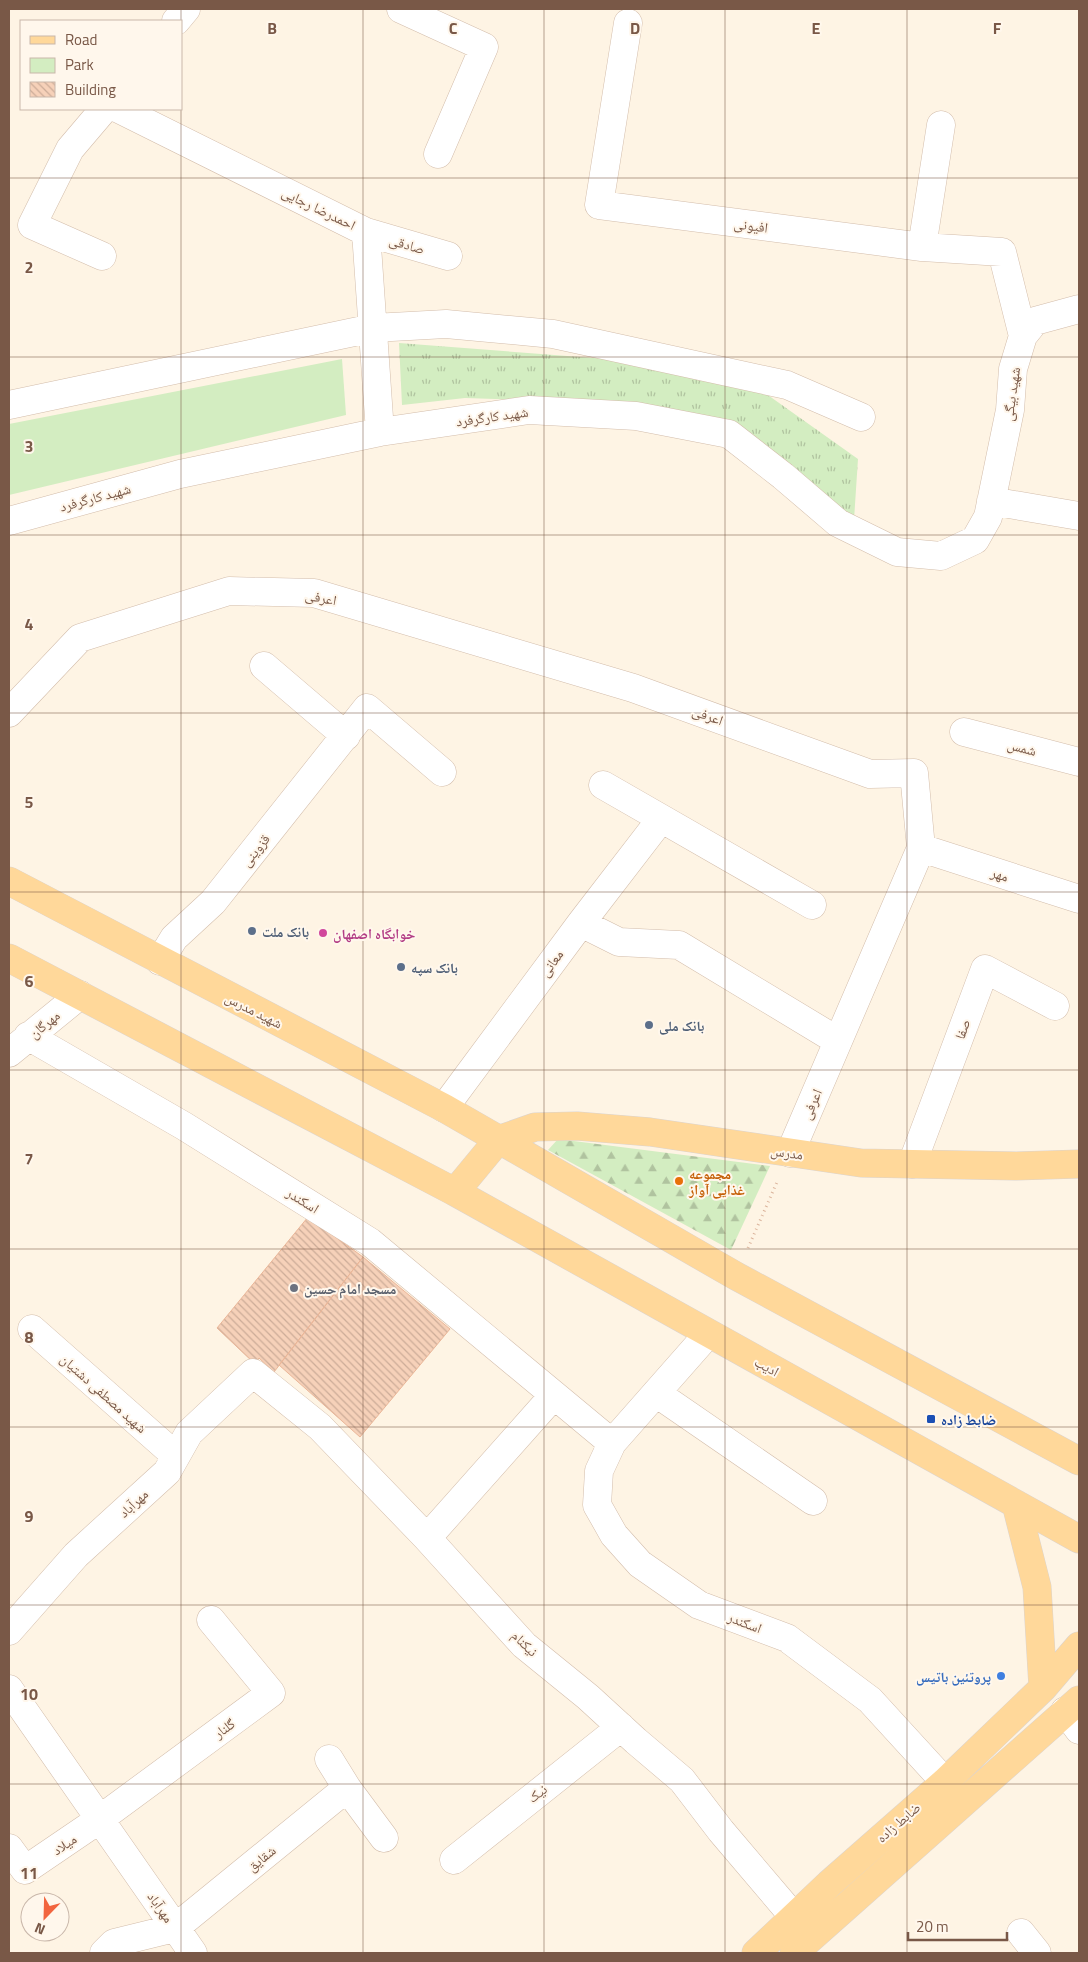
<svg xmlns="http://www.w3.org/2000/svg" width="1088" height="1962" font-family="'Titillium Web','Noto Naskh Arabic',sans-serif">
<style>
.grass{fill:url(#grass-tufts)}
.forest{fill:url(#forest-firs)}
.park{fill:#d3edc1}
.building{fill:url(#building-back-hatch);stroke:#eab698}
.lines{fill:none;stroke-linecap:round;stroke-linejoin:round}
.minor-casing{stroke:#d3bdab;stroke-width:29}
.major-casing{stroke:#dcd4cf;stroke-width:29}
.path{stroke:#dbb49c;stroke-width:3;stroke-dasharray:1 4;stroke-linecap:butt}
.minor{stroke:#fff;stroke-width:28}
.major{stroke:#ffd89a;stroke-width:28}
.grid{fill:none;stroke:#795847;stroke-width:1;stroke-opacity:0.55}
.service-dot{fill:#5c6f8a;stroke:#fff7ec;stroke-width:2}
.hotel-dot{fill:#d1479c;stroke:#fff7ec;stroke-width:2}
.food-dot{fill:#e8710a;stroke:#fff7ec;stroke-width:2}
.worship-dot{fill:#6b7280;stroke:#fff7ec;stroke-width:2}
.transit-dot{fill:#1a4fb4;stroke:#fff7ec;stroke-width:2}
.shop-dot{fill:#3f7fe0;stroke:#fff7ec;stroke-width:2}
.labels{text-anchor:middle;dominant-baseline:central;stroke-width:4;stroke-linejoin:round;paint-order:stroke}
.street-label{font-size:14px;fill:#795847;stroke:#fff7ec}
.service-label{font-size:14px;font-weight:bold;fill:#4e5e75;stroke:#fff7ec;text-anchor:start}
.hotel-label{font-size:14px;font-weight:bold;fill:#b23c85;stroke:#fff7ec;text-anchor:start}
.food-label{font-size:14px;font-weight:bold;fill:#c56008;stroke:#fff7ec;text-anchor:start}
.worship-label{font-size:14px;font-weight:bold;fill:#5b616d;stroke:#fff7ec;text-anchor:start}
.transit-label{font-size:14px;font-weight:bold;fill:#164399;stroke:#fff7ec;text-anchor:start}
.shop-label{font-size:14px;font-weight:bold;fill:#366cbe;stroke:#fff7ec;text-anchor:end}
.grid-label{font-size:16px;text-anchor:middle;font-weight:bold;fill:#795847;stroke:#fff7ec;stroke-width:4;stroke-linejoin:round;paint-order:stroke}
</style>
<defs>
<pattern id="grass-tufts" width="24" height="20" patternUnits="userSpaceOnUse" patternTransform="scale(1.25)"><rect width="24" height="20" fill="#d3edc1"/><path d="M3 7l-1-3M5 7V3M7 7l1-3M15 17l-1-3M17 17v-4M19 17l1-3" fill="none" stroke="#b0c39f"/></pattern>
<pattern id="forest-firs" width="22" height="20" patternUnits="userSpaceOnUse" patternTransform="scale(1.25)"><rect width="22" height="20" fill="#d3edc1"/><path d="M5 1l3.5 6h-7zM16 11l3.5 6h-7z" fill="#b0c39f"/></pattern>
<pattern id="building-back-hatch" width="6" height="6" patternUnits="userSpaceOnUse" patternTransform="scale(1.25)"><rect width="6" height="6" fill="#f6d1b9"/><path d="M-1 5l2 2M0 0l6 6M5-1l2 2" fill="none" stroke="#ccac98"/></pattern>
</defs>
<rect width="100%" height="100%" fill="#fef4e4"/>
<!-- grass -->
<path class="grass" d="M399,343L607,359L765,393L858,459L854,520L726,419L620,403L465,398L402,405Z"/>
<!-- forest -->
<path class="forest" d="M558,1139L770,1166L731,1250L548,1150Z"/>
<!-- park -->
<path class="park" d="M342,359L346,415L9,495V424Z"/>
<!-- building -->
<path class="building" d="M308,1217L363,1257L274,1372L259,1358L255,1364L217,1328Z
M363,1257L450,1329L360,1437L279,1365Z"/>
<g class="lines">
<defs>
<path id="minor" d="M401,9L484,47L438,154
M176,21L186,9
M628,23L599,205L922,247L1002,252L1023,336
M119,109L366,232L380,432
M366,232L448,256
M922,247L941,125
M102,256L32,225L70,149L104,109
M9,405L373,328L446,324L553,334L787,385L861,417
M991,501L1079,516
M9,521L180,474L380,432L529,410L636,416L729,434L783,476L838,523L897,552L941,556L975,540L988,517L1010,410L1013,369L1023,336L1035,321L1079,309
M264,666L346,736
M9,713L80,638L229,591L314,593L633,688L870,774L914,773L921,848L790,1153
M964,732L1079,762
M603,785L812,905
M921,848L1079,899
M581,923L619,942L679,945L838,1041
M160,961L174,938L213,902L367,708L442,772
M28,1036L184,1126L370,1242L612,1443L599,1471L597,1505L614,1535L640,1564L699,1605L787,1638L870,1700L945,1782
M9,1053L80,995
M444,1108L581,923L661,819
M912,1164L985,969L1055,1006
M32,1329L176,1456
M656,1393L813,1501
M612,1443L708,1334
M427,1538L554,1395
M9,1631L76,1555L167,1472L189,1433L253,1373L320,1427L427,1538L524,1645L588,1697L636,1741L682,1780L721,1831L794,1917
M9,1689L193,1953
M1065,1711L1079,1730
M329,1759L347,1788L384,1838
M9,1848L25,1870L100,1819L271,1693L211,1620
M454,1860L621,1727
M1021,1933L1037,1953
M104,1953L114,1943L175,1928L347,1788"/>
<path id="major" d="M9,881L444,1108L736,1276L1079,1461
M9,958L455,1192L1079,1539
M498,1140L535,1127L577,1126L650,1132L861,1163L1016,1166L1079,1164
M455,1192L498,1140
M1016,1504L1037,1587L1043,1688
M756,1953L829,1884L945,1782L1043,1688L1079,1646
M794,1953L1079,1700"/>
</defs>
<!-- minor casing -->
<use href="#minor" class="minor-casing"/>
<!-- major casing -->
<use href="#major" class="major-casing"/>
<!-- path -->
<path class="path" d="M748,1248L777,1182"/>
<!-- minor -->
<use href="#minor" class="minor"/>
<!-- major -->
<use href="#major" class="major"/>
</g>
<!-- grid -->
<path class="grid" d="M181,9V1953M363,9V1953M544,9V1953M725,9V1953M907,9V1953M9,178H1079M9,357H1079M9,535H1079M9,713H1079M9,892H1079M9,1070H1079M9,1249H1079M9,1427H1079M9,1605H1079M9,1784H1079"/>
<!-- markers -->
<g class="service-dot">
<circle cx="252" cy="931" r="5"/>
<circle cx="401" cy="967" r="5"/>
<circle cx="649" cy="1025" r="5"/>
</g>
<circle class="hotel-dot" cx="323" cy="933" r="5"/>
<circle class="food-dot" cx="679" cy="1181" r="5"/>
<circle class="worship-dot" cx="294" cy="1288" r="5"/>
<rect class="transit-dot" x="926" y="1414" width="10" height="10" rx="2.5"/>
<circle class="shop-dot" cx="1001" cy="1676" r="5"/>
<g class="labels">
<!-- street labels -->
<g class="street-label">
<text transform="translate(319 208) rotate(26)">احمدرضا رجایی</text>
<text transform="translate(751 225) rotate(7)">افیونی</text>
<text transform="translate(407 244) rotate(16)">صادقی</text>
<text transform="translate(1011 394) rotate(-82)">شهید بیگی</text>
<text transform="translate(492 416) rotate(-8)">شهید کارگرفرد</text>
<text transform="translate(95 497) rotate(-15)">شهید کارگرفرد</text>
<text transform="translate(321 597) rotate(11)">اعرفی</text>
<text transform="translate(708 715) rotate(20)">اعرفی</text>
<text transform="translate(1022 747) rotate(14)">شمس</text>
<text transform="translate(255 850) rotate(-51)">قزوینی</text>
<text transform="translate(1000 874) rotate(18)">مهر</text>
<text transform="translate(551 963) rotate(-54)">معانی</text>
<text transform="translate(254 1010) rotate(27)">شهید مدرس</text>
<text transform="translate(44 1024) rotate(-39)">مهرگان</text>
<text transform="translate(962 1029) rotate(-70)">صفا</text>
<text transform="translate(811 1104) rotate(-67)">اعرفی</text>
<text transform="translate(787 1152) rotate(8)">مدرس</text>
<text transform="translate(303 1200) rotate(32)">اسکندر</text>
<text transform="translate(767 1366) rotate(29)">ادیب</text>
<text transform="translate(104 1393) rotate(42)">شهید مصطفی دشتیان</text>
<text transform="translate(133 1503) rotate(-43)">مهرآباد</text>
<text transform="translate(745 1622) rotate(21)">اسکندر</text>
<text transform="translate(525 1643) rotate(44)">نیکنام</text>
<text transform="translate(224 1728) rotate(-36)">گلنار</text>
<text transform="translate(537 1793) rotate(-38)">نیک</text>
<text transform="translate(898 1822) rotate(-41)">ضابط زاده</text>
<text transform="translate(64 1844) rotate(-34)">میلاد</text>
<text transform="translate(261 1858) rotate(-39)">شقایق</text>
<text transform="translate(161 1907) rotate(55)">مهرآباد</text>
</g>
<!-- service labels -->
<g class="service-label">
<text x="262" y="931">بانک ملت</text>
<text x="411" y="967">بانک سپه</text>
<text x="659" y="1025">بانک ملی</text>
</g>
<!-- hotel labels -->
<g class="hotel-label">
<text x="333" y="933">خوابگاه اصفهان</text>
</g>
<!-- food labels -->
<g class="food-label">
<text x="689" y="1173">مجموعه<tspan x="689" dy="16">غذایی آواز</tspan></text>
</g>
<!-- worship labels -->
<g class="worship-label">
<text x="304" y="1288">مسجد امام حسین</text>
</g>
<!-- transit labels -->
<g class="transit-label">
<text x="941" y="1419">ضابط زاده</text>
</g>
<!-- shop labels -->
<g class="shop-label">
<text x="991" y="1676">پروتئین باتیس</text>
</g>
</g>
<g class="grid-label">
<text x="272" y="34">B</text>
<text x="453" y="34">C</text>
<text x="635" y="34">D</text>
<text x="816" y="34">E</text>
<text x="997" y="34">F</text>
<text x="29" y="273">2</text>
<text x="29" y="452">3</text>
<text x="29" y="630">4</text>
<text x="29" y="808">5</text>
<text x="29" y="987">6</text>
<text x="29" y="1165">7</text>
<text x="29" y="1343">8</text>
<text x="29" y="1522">9</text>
<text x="29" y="1700">10</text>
<text x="29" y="1879">11</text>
</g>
<!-- border -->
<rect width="1088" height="1962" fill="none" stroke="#795847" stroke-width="20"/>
<!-- legend -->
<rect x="20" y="20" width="162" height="90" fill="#fff7ec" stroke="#c9b7aa"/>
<rect x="30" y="36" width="25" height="8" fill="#ffd89a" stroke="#c9b7aa"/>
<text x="65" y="45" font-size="15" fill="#795847">Road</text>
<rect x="30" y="58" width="25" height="15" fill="#d3edc1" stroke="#c9b7aa"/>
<text x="65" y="70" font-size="15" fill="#795847">Park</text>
<rect x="30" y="82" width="25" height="15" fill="url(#building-back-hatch)" stroke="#c9b7aa"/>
<text x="65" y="95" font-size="15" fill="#795847">Building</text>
<!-- north arrow -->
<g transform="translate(45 1917) rotate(203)"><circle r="24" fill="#fff7ec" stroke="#c9b7aa"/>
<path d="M0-4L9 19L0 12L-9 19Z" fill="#f2653f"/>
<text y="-8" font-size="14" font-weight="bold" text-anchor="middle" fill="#795847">N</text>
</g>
<!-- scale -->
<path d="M908 1932v8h99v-8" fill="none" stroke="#795847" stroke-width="2.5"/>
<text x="916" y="1932" font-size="15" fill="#795847" stroke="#fff7ec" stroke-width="4" paint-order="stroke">20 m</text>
</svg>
